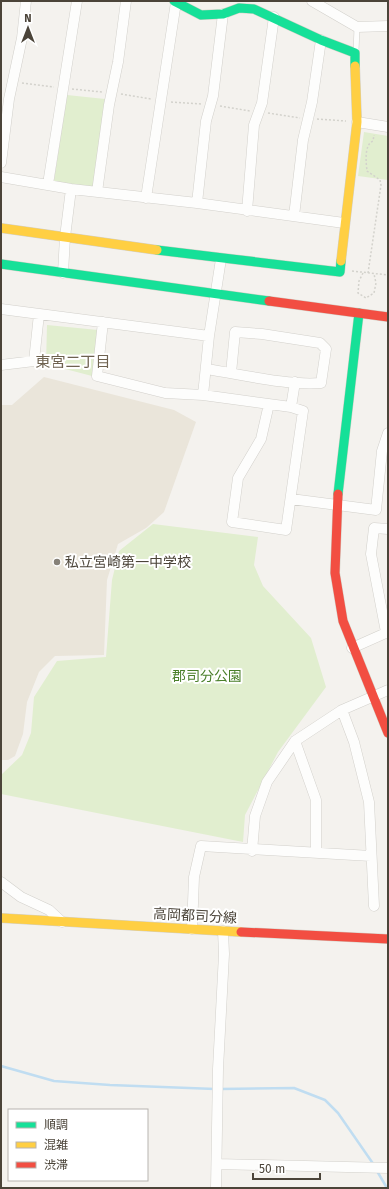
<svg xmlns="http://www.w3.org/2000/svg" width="389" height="1189" font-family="'Fira Sans','Noto Sans JP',sans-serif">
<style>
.education{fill:#eae5da}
.green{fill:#e1eecf}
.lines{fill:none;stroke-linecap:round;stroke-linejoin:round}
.stream{stroke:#c0ddf1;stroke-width:2.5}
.lane-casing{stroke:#d2d0cb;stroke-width:6}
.street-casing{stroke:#d2d0cb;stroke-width:11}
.fast-casing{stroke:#d3cfc5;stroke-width:10}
.slow-casing{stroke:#d3cfc5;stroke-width:10}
.jam-casing{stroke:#d3cfc5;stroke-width:10}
.path{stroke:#d3d2cc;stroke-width:1.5;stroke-dasharray:2 2;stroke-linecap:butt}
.lane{stroke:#fdfdfc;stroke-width:5}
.street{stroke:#fdfdfc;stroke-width:10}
.fast{stroke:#16e098;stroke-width:9}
.slow{stroke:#ffcf43;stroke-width:9}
.jam{stroke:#f24e42;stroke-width:9}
.poi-dot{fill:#868178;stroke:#fff;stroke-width:1.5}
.labels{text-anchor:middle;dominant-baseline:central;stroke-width:4;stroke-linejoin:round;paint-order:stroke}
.poi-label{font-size:14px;fill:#4b4439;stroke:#fff;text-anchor:start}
.park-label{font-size:14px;fill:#4a7f2a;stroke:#fff}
.street-label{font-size:14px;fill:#4b4439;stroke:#fff}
.neighbourhood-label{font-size:15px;fill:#6e6250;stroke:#fff}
</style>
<rect width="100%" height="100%" fill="#f4f2ee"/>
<!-- education -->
<path class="education" d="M44,377L174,410L196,422L164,512L146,528L118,544L107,580L104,655L55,656L39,672L27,702L23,734L15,756L8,760H1V405H12Z"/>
<!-- green -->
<path class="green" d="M67,95L105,99L94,187L56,184L54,180Z
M364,132L388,136V180L358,176Z
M47,325L98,330L92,376L46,364Z
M153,524L258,537L254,565L263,586L311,638L326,687L278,752L245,815L243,842L1,794V775L22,755L31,733L34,697L57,661L106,657L112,580L119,551Z"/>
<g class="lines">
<!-- stream -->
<path class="stream" d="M1,1066L54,1081L110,1085L215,1089
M220,1089L294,1088L325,1100L338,1113L374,1165
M377,1171L387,1188"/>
<defs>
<path id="lane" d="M356,52L357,27"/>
<path id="street" d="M312,1L357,27L388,26
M357,122L388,127
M1,163L9,99L22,38L26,1
M1,177L71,189L197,203L344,223
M48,184L77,1
M97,192L109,105L118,62L126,1
M146,198L176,2
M197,203L206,121L213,96L223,14
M247,211L254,125L262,103L274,17
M294,216L303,140L312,102L321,40
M63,273L65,237L71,189
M1,309L209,336
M103,322L97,376L165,393L203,395L291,407L303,411L286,530L232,522L238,478L261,439L269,404
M1,365L34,361L39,314
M206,369C240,374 288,386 321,383L326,349L320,343L262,334L235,332L231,373
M203,395L209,336L221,259
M291,407L295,382
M291,499L376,510L382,451L388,433
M386,632L371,554L374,528L388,529
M352,648L388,632
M342,710L354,742L369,802L374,906
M295,741L316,800V852
M252,851L255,816L267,782L295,741L342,710L388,690
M1,882L21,897L49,910L62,922
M192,929L194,877L201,846L371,856
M217,1164L388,1168
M216,1188L218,1069L224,954L223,931"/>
<path id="fast" d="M174,1L201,15L223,14L239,8L254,9L321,40L355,53V66
M157,250L340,272L341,261
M1,264L269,301
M338,494L359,313"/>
<path id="slow" d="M1,228L157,250
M341,261L357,122L355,66
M1,918L241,932"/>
<path id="jam" d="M269,301L388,317
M338,494L335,573L343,621L388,733
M241,932L388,939"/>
</defs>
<!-- lane casing -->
<use href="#lane" class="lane-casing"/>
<!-- street casing -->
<use href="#street" class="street-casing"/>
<!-- fast casing -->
<use href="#fast" class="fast-casing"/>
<!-- slow casing -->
<use href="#slow" class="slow-casing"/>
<!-- jam casing -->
<use href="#jam" class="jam-casing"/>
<!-- path -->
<path class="path" d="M22,83L54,87
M72,89L102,92
M121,94L151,99
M171,102L201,104
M220,106L250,111
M268,113L300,118
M317,119L346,121
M352,271L388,275
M363,273L359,281L358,293L366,298L374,293L376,283L374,274
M368,273L381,185L380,180L367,171C366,162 364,145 373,141L374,135"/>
<!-- lane -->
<use href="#lane" class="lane"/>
<!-- street -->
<use href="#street" class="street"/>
<!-- fast -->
<use href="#fast" class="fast"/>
<!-- slow -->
<use href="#slow" class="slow"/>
<!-- jam -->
<use href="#jam" class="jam"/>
</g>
<!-- markers -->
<circle class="poi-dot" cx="57" cy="562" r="4"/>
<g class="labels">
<!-- poi labels -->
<g class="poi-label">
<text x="65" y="562">私立宮崎第一中学校</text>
</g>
<!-- park labels -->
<g class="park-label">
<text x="207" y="676">郡司分公園</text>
</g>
<!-- street labels -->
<g class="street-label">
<text transform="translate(195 916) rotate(3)">高岡都司分線</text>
</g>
<!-- neighbourhood labels -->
<g class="neighbourhood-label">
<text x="73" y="362">東宮二丁目</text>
</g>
</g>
<!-- border -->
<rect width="389" height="1189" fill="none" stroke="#4b4439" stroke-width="4"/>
<!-- legend -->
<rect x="8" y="1109" width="140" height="72" fill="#ffffff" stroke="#b7b4b0"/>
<rect x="16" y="1122" width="20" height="6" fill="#16e098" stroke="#b7b4b0"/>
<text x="44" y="1129" font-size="12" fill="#4b4439">順調</text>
<rect x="16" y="1142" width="20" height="6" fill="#ffcf43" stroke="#b7b4b0"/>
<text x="44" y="1149" font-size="12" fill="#4b4439">混雑</text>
<rect x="16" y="1162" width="20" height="6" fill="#f24e42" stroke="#b7b4b0"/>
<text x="44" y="1169" font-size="12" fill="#4b4439">渋滞</text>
<!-- north arrow -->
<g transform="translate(28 28)" stroke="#ffffff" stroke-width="3" paint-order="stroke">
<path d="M0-3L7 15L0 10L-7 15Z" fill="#4b4439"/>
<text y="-6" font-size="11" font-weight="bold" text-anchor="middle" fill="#4b4439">N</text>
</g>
<!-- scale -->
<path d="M253 1173v6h67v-6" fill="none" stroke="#4b4439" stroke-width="2"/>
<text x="259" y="1173" font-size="12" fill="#4b4439" stroke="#ffffff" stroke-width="3" paint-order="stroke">50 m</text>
</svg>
